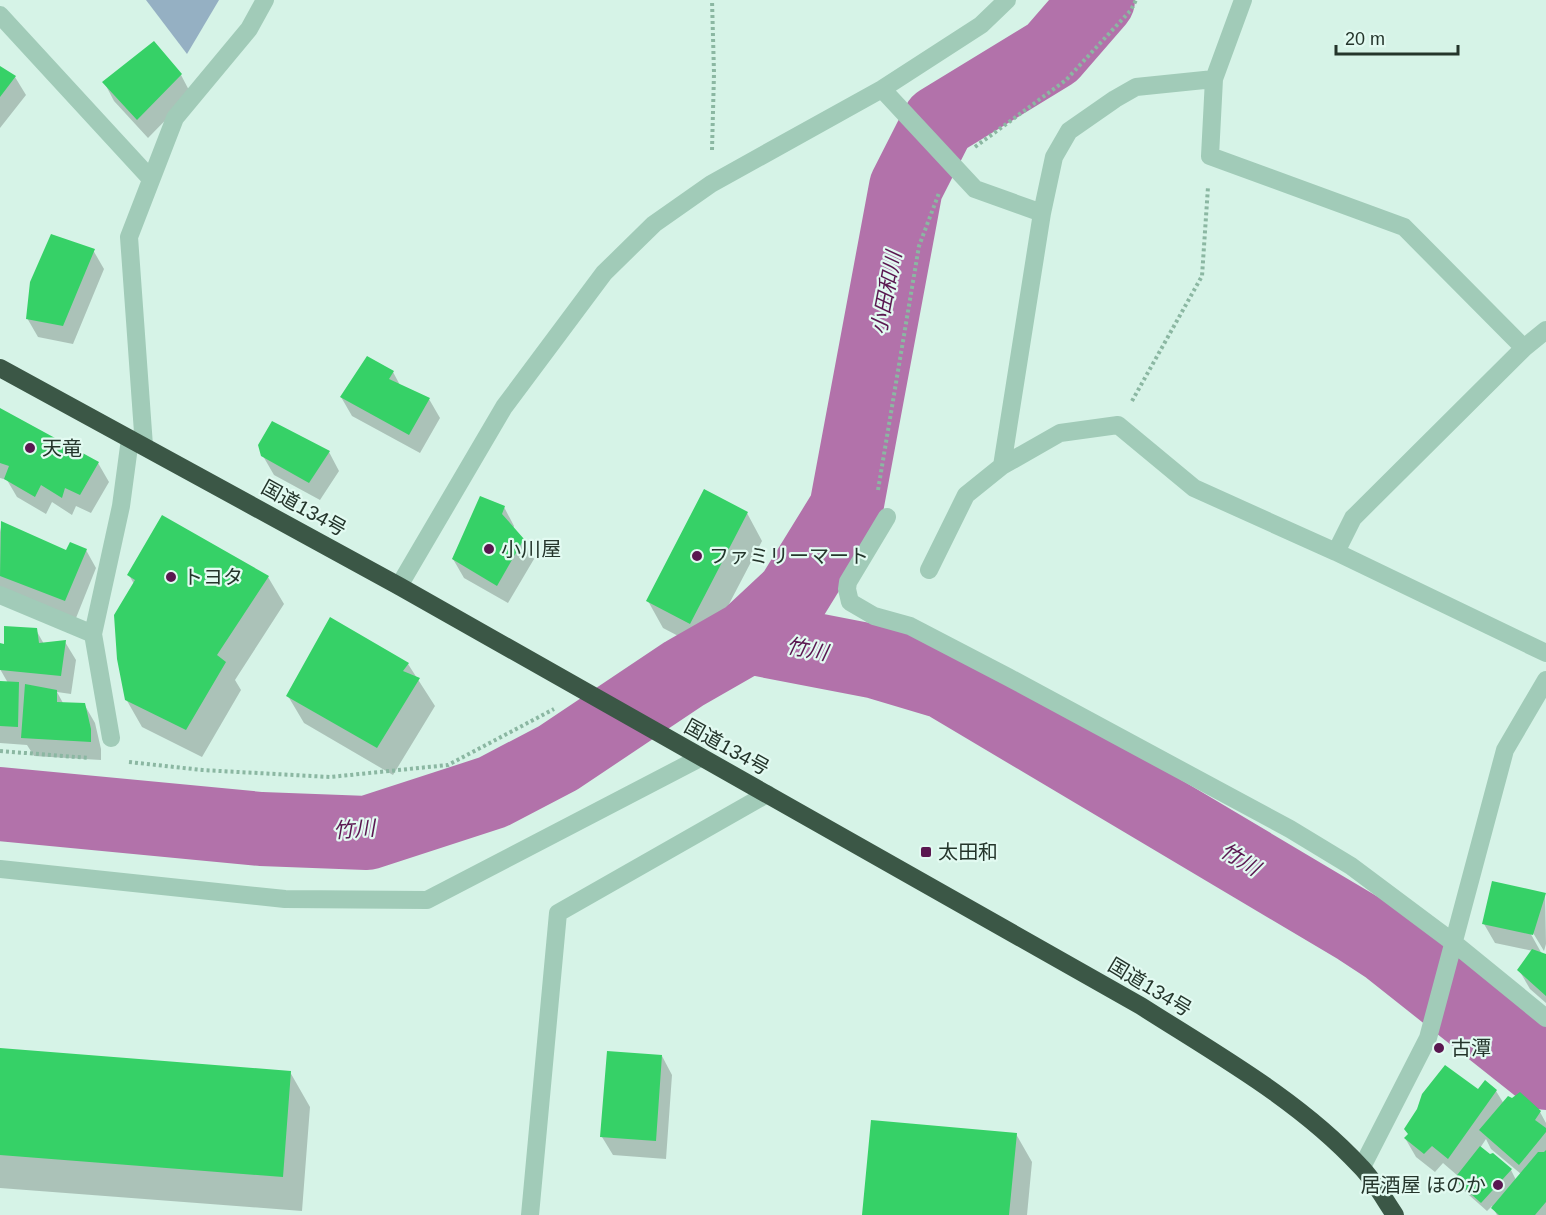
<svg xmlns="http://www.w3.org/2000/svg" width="1546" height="1215" font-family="Helvetica,'Noto Sans JP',sans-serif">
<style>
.green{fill:#95b0c3}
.shadow{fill:#0003;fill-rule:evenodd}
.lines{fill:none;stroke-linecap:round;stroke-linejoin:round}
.river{stroke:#b272aa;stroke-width:74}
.building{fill:#36d167}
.path{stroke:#8bb7a2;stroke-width:4;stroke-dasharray:3 3;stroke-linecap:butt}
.minor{stroke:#a1cbb8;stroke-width:18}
.highway{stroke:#3b5746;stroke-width:18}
.poi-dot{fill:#5a1750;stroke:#e2faf1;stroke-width:2}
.labels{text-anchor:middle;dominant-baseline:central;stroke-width:4.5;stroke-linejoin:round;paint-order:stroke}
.poi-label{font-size:20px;fill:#24352b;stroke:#e2faf1;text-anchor:start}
.street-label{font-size:20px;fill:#24352b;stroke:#e2faf1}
.water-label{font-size:21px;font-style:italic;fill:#5a1750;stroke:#e2faf1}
</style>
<rect width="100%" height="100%" fill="#d6f3e7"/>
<!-- green -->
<path class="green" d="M146,0H219L187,54Z"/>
<!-- shadow -->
<path class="shadow" d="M154,43L181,75L191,94L148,138L114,101L104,82Z
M0,68L15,77L26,95L0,128Z
M93,250L104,269L73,344L38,337L27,318Z
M393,372L401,387L429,399L440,418L420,453L352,416L341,397Z
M0,410L98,463L109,482L91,513L76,506L72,515L52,502L46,514L17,497L7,480L0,478Z
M329,452L339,471L320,500L274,475L263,456Z
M504,507L514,526L513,529L523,540L534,559L508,603L464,578L453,559Z
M747,513L762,541L705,650L663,628L648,601Z
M2,523L67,552L86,550L96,568L76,618L0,590V532Z
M129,575L268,577L284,604L235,680L241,690L202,757L142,727L126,699L134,584Z
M36,630L44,644L65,642L76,660L71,694L57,692L63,703L84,704L95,723L101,749V760L34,756L27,745L0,743V682L8,683L0,669V645L6,646Z
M408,664L435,706L393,775L304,723L288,696Z
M1545,895L1546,944L1544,951L1530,928L1528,929L1542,954L1546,955V1003L1530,989L1519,970L1533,951L1495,943L1484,924Z
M0,1049L290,1072L310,1107L302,1211L0,1188Z
M662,1056L672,1075L666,1159L613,1155L602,1137Z
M1478,1091H1496L1504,1104L1540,1112L1546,1123V1215H1497L1492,1206L1487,1211L1461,1188L1456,1179L1458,1176L1443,1163L1435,1172L1416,1157L1405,1138ZM1486,1139L1491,1149L1521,1174L1516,1180L1511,1170L1493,1155L1490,1156L1480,1148Z
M1016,1134L1032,1162L1027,1215H864Z"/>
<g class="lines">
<!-- river -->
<path class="river" d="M748,637L877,662L944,682L1358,928L1387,947L1546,1073
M0,804L261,829L367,833L493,792L558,758L685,673L748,637L793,595L846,509L906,187L939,122L1052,53L1098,0"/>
</g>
<!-- building -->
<path class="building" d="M154,41L182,74L137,120L102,82Z
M0,66L16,76L0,97Z
M51,234L95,249L63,326L26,319L30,282Z
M367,356L394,371L389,379L430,398L409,435L340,397Z
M0,408L99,462L80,495L65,488L62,498L41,485L35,497L4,479L9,466L0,463Z
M272,421L330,451L309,483L261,456L258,445Z
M704,489L748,512L690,624L646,601Z
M480,496L505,506L502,514L524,539L497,586L452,559Z
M162,515L269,576L217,655L226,662L186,730L125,700L117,659L114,615L135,580L127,575Z
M1,521L66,550L70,542L87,549L65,601L0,576Z
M330,617L409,663L403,671L420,678L377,748L286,696Z
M4,626L37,628L39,643L66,640L61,676L0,670V643L4,644Z
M0,681L19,682L18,727L0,726Z
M25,684L57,690V702L85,703L91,729V742L21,738Z
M1492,881L1546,893L1533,935L1482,924Z
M1532,949L1546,954V996L1517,970Z
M0,1048L291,1071L283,1177L0,1155Z
M607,1051L662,1055L656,1141L600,1137Z
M1445,1065L1478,1089L1485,1080L1497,1090L1448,1159L1432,1146L1424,1154L1404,1138L1408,1134L1404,1129L1417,1109L1422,1094Z
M1520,1092L1541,1111L1535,1120L1546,1128V1132L1519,1165L1479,1130L1508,1096L1512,1098Z
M871,1120L1017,1133L1009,1215H862Z
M1480,1146L1490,1154L1493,1153L1512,1169L1481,1203L1454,1179Z
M1546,1150V1202L1535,1215H1499L1491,1208L1538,1152H1544Z"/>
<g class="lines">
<!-- path -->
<path class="path" d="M975,147L1066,80L1131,10L1136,0
M712,150L714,73L712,0
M1132,401L1202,276L1208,187
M878,490L919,246L939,193
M0,751L89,758
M129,762L202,770L330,777L448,765L554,709"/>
<!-- minor -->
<path class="minor" d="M1243,0L1214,79L1210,156L1404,227L1524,348
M0,15L150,178
M882,89L975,189L1042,213
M144,446L129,237L175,118L249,29L265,0
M1002,466L1042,213L1054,157L1069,131L1115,99L1136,87L1214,79
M887,517L848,582L847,589L850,602L874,616L910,626L1008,677L1290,829L1351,866L1454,943L1546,1018
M1336,552L1353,518L1524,348L1546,330
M929,570L966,495L1002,466L1060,433L1118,425L1194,488L1336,552L1546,653
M399,586L504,407L604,273L654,224L711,184L882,89L981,25L1007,0
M0,595L93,634
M111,738L93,634L121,506L130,439
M0,869L285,899L427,900L700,758
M1362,1167L1428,1038L1505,750L1546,680
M530,1215L558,913L767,794"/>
<!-- highway -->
<path class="highway" d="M0,368L399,586L1141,1006C1216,1054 1299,1100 1360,1166C1374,1180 1384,1199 1395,1215"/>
</g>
<!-- markers -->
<g class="poi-dot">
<circle cx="30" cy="448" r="6"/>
<circle cx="489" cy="549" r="6"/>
<circle cx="697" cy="556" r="6"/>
<circle cx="171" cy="577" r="6"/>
<rect x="920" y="846" width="12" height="12" rx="3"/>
<circle cx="1439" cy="1048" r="6"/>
<circle cx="1498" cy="1185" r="6"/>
</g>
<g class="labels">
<!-- poi labels -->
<g class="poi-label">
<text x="42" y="448">天竜</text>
<text x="501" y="549">小川屋</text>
<text x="709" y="556">ファミリーマート</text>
<text x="183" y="577">トヨタ</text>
<text x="938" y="852">太田和</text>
<text x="1451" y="1048">古潭</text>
<text x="1486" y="1185" text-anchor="end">居酒屋 ほのか</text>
</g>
<!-- street labels -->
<g class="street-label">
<text transform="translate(304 508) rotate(29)">国道134号</text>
<text transform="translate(727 747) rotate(29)">国道134号</text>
<text transform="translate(1150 987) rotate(31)">国道134号</text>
</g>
<!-- water labels -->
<g class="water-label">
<text transform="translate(886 293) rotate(-79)">小田和川</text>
<text transform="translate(807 649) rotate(11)">竹川</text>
<text transform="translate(354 829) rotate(-4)">竹川</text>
<text transform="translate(1240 859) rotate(31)">竹川</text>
</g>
</g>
<!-- scale -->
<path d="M1336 45v9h122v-9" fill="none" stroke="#24352b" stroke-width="3"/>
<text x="1345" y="45" font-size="18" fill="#24352b" stroke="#e2faf1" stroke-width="4.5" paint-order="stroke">20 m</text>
</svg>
